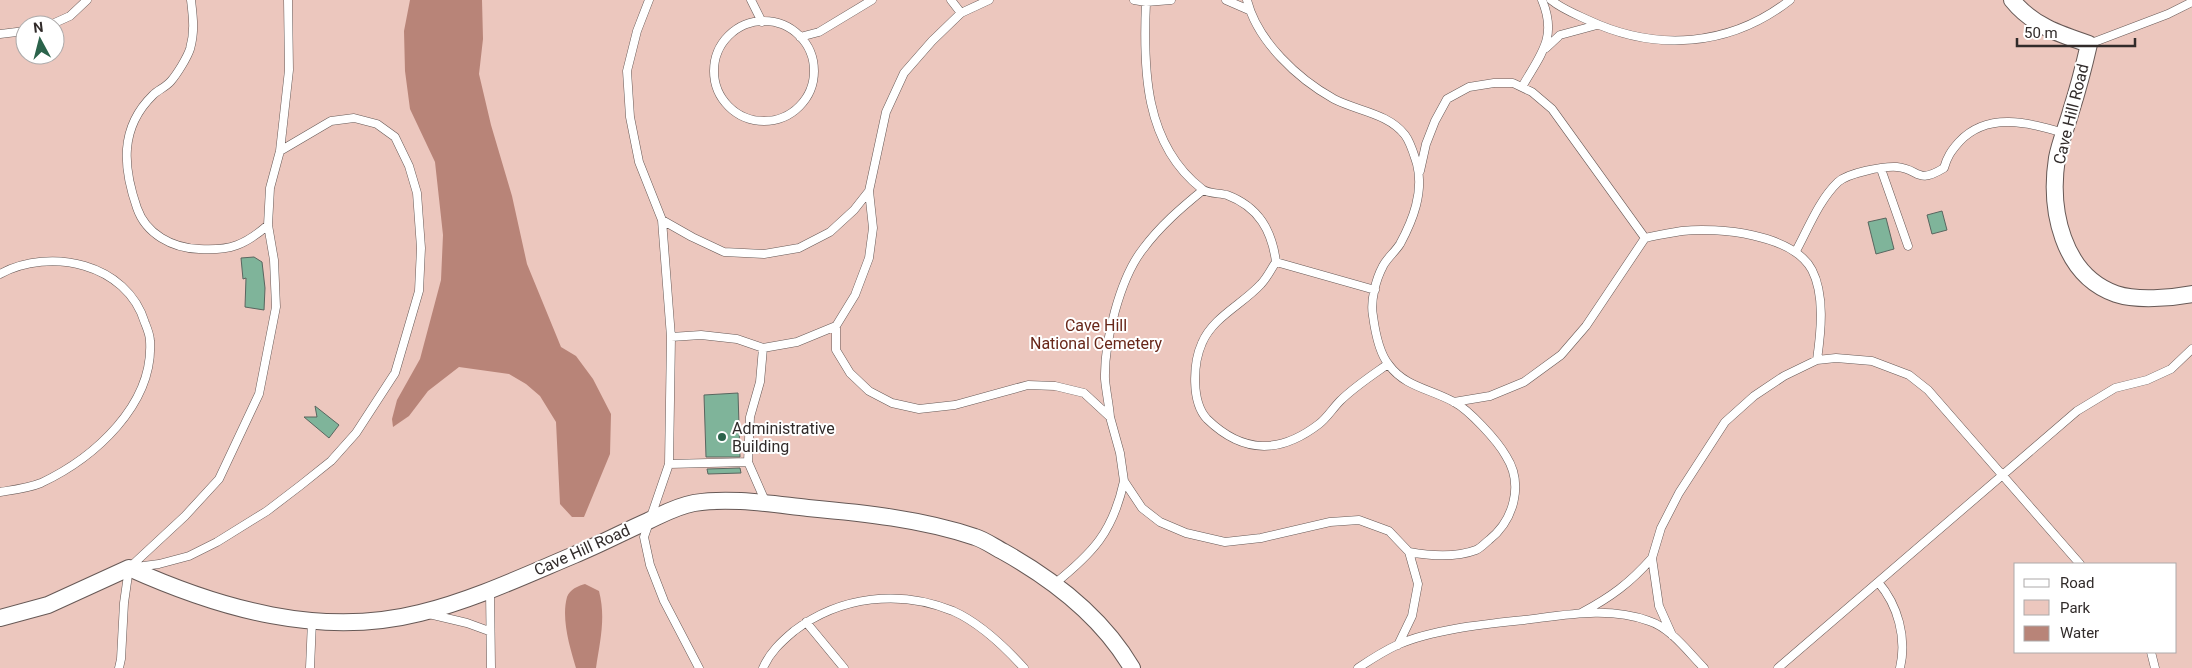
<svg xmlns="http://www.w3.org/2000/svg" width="2192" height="668" font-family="Roboto,sans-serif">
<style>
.green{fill:#ecc7be;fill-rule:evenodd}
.water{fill:#b88478}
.building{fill:#7fb49a;stroke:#59665f}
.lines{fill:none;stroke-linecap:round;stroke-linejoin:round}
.service-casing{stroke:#675956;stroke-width:9}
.minor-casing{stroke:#675956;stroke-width:18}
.service{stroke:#fff;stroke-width:8}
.minor{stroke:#fff;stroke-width:16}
.poi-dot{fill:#2b634b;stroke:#fff;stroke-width:2}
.labels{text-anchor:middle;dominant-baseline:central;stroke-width:4;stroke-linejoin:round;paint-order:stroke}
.street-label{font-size:16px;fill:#312b2a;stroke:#fff}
.park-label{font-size:16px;fill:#682719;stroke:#fff}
.poi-label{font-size:16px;fill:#312b2a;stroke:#fff;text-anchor:start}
</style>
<rect width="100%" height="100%" fill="#eddcd8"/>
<!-- green -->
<path class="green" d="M0,0H2192V668H0ZM25,25H55V55H25ZM2016,564H2176V652H2016Z"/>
<!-- water -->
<path class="water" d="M410,0H482L483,39L479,74L491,125L512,196L527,264L561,347L576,356L593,379L611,414L610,454L584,517H572L560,504L556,422L540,396L526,384L509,374L459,367L428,391L409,416L393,427L392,419L397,400L420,359L441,280L443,235L435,162L410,109L405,71L404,31Z
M585,584L599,591C606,618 600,641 596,668H576C570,648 561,619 567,597C570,589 578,586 585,584Z"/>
<!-- building -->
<path class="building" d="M1942,211L1947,230L1932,234L1927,215Z
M1886,218L1894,249L1876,254L1868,222Z
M254,257L262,262L265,288L264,310L245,307L246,278L243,279L241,258Z
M738,393L740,457H706L704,395Z
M315,406L339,425L329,438L304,417H317Z
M740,468L741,473L708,474L707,469Z"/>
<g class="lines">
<defs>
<path id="service" d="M191,0C193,17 195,32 190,49C187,58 177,74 171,81C166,87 158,90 153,95C119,128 123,168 137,208C146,234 172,248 199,249C230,251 245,245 268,225
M649,0L637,31L627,71L630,117L639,162L662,220L692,237L724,252L764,254L799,248L830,232L854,210L869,191L886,112L904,73L932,41L961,13L989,0
M751,0L762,22
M951,0L961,13
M1134,0L1146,2L1171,0
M1226,0L1249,10
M1247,0C1257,41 1298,79 1334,99C1357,111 1388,113 1405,135C1411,143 1414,155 1417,164C1424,192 1413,220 1400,244C1395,252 1387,258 1383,266C1376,279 1370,301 1373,316C1375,331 1379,353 1389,365C1405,387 1431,389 1454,402C1469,410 1497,440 1506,456C1524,484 1514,520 1489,540C1485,543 1481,548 1476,550C1455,558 1431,556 1409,552
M1551,0C1562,9 1575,14 1588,20C1656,52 1730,47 1790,0
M1146,2C1143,68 1144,144 1202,189C1208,194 1220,193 1227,195C1259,207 1272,231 1276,262C1271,269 1267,278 1261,284C1243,304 1213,317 1202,343C1193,363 1191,402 1207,419C1243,454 1280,454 1319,424C1327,418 1333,408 1340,401C1354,387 1371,376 1388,364
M714 71a50 50 0 1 1 100 0a50 50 0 1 1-100 0Z
M50,25L70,16L87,0
M0,34L25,31
M800,37L819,32L872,0
M2089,44L2168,14L2192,2
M1546,48L1560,35L1597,25
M1522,87C1540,55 1558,38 1542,0
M1881,169L1908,246
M1420,171L1426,144L1435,121L1447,99L1469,87L1494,83H1513L1532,92L1552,109L1645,238
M869,191L873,228L869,258L855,295L836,326V350L850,373L869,391L892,403L919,409L955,405L1028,385L1055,386L1084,393L1110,417L1120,453L1124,481L1142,508L1160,522L1186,533L1225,542L1261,538L1330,522L1359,520L1389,531L1409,552L1418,584L1412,616L1398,645
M662,220L671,337L669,464L644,537L650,565L664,601L699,668
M1796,251C1808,229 1819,200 1838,182C1848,173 1883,166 1897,167C1920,169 1916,185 1944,168C1947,157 1951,151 1959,142C1988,111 2029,123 2064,133
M1276,262L1375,290
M0,274C50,247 127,263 145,323C147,328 150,335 150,341C154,405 94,458 41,483C29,488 13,490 0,492
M671,337L701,335L737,339L763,348L797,342L836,326
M763,348L760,382L750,417L748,462L766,503
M1454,402L1490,396L1524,382L1561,355L1586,326L1645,238C1657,235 1670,233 1682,231C1718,227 1793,234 1812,270C1825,295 1821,332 1817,360
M1110,417C1109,404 1106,391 1105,379C1104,342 1120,278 1143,249C1160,226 1181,208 1203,190
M669,464L748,462
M136,567L159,564L189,556L217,542L267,511L301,485L331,461L356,433L395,373L419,291L421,248L417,193L409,166L395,137L377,124L354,118L331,121L280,151
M1878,582C1898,605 1907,638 1900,668
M1053,585C1093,553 1113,532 1124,481
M490,590L491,668
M1581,613C1611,597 1630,583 1652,558
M429,614L467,623L489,631
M806,622L844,668
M1672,635L1659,606L1652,558L1661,528L1679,493L1725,422L1754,396L1784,376L1817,360L1836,358L1872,361L1909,375L1928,390L2080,564
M2151,652L2155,668
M119,668L121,659L124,603L129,568L185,516L219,479L259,394L276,307L274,260L268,225L270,188L280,151L289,70L288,0
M310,668L312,621
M763,668C770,652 781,642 794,631C840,596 900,589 953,611C980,623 1004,646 1024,668
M1358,668C1370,660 1384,651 1397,645C1433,629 1486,624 1524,620C1565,615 1609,606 1649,621C1671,628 1688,652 1704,668
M1778,668L2077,411L2115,388L2147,380L2171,369L2192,349"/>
<path id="minor" d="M2012,0C2032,25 2059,34 2089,44C2084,66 2078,89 2071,111C2067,126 2060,142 2057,158C2049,209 2062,275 2116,294C2137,301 2171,298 2192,294
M0,618L48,605L129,568C220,609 321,638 420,613C473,600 524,576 574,555C599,545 623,532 648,521C663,514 677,506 694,503C730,497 771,504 808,508C863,513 922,519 975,537C985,540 994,547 1004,552C1054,580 1102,617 1132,668"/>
</defs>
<!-- service casing -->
<use href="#service" class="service-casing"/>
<!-- minor casing -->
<use href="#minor" class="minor-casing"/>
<!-- service -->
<use href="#service" class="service"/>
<!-- minor -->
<use href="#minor" class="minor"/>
</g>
<!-- markers -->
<circle class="poi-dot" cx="722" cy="437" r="5"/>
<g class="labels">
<!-- street labels -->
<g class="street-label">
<text transform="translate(2071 114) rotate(-76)">Cave Hill Road</text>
<text transform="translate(582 550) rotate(-24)">Cave Hill Road</text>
</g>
<!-- park labels -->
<g class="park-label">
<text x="1096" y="325">Cave Hill<tspan x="1096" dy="18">National Cemetery</tspan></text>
</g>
<!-- poi labels -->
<g class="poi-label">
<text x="732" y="428">Administrative<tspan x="732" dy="18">Building</tspan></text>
</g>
</g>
<!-- legend -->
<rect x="2014" y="563" width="162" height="90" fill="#ffffff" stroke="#adaaaa"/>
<rect x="2024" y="579" width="25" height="8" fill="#ffffff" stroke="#adaaaa"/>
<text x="2060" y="588" font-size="15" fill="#312b2a">Road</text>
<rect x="2024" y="600" width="25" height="15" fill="#ecc7be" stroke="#adaaaa"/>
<text x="2060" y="613" font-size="15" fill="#312b2a">Park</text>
<rect x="2024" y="626" width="25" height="15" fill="#b88478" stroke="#adaaaa"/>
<text x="2060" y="638" font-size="15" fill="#312b2a">Water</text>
<!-- north arrow -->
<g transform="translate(40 40) rotate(353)"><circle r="24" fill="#ffffff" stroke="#adaaaa"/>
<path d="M0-4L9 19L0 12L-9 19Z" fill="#2b634b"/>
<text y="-8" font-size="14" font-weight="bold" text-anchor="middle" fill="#312b2a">N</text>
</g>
<!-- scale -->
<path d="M2017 38v8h118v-8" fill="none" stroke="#312b2a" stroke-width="2.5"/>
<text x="2024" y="38" font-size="15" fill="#312b2a" stroke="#ffffff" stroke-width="4" paint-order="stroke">50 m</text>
</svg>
